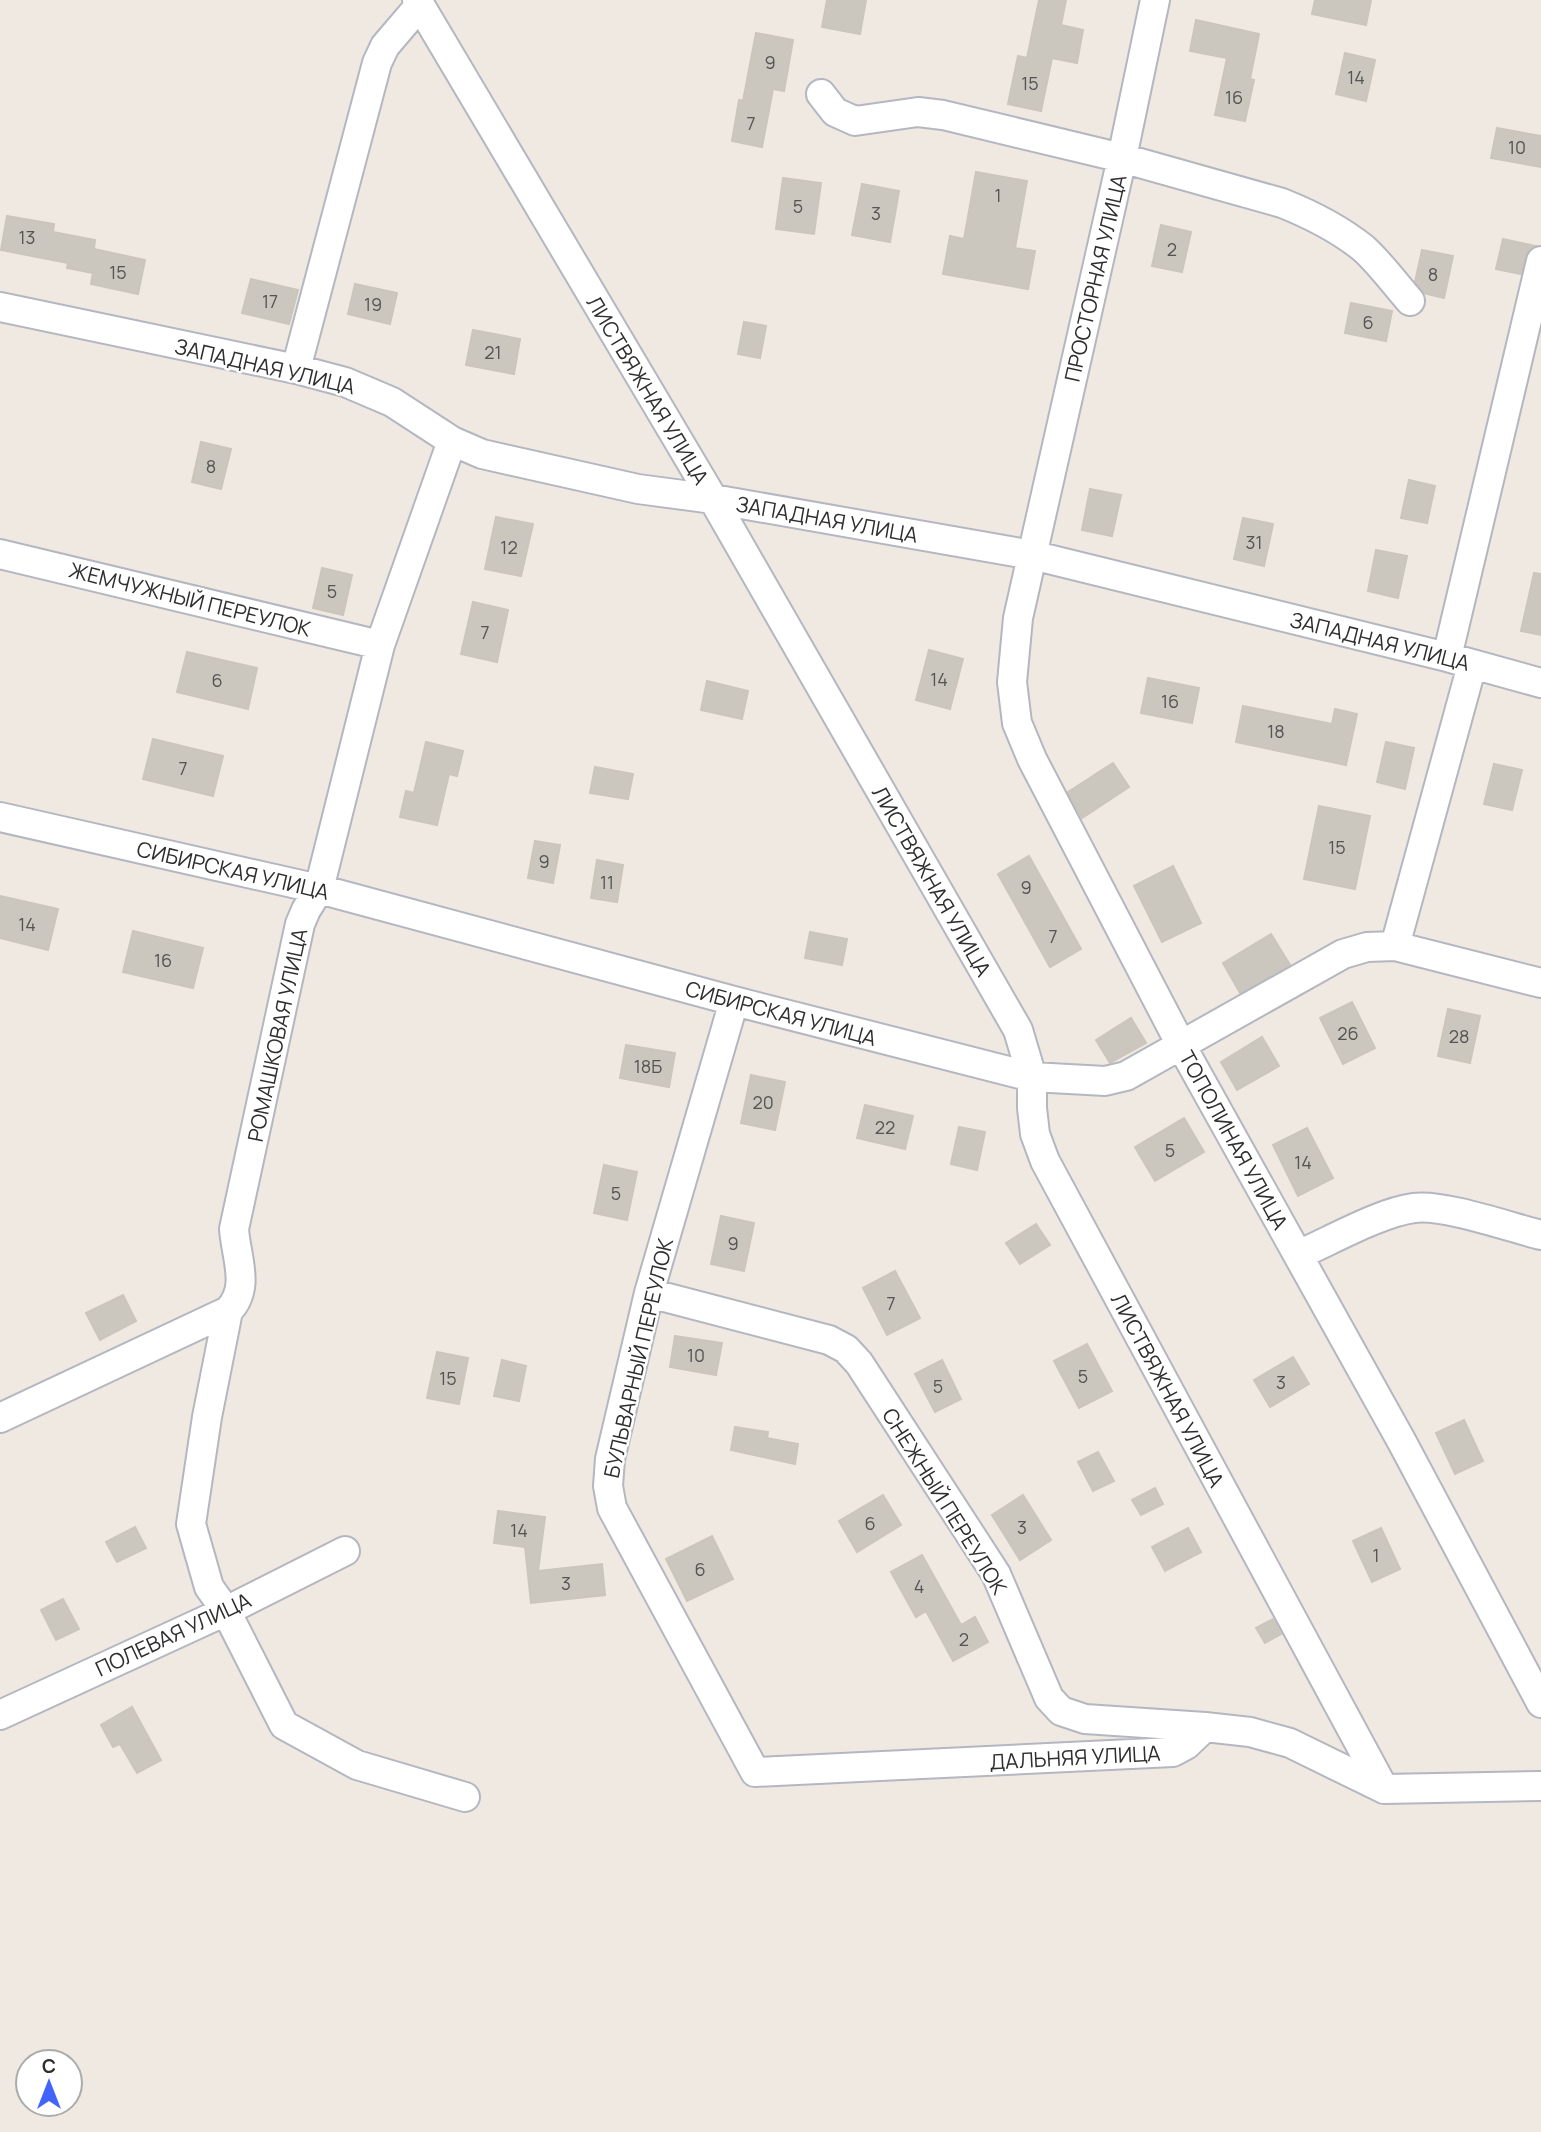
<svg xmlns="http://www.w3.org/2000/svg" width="1541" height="2132" font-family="Manrope,sans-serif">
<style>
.building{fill:#cbc7bf;stroke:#cbc5ba;stroke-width:2}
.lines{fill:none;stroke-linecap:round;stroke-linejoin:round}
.minor-casing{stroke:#b4b7c1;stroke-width:32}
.minor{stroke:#fff;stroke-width:28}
.labels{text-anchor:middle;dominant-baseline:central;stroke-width:5;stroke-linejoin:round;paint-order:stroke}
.number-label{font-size:18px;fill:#555452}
.street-label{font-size:21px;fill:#2e2e2e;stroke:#fff}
</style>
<rect width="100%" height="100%" fill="#efe9e1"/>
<!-- building -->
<path class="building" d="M827,0H866L860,34L822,27Z
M1039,0H1066L1061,25L1083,30L1077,63L1052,58L1041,111L1008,104L1018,56L1027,58Z
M1315,0H1371L1366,25L1312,14Z
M1196,20L1259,34L1250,79L1254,80L1245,121L1215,115L1227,58L1190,51Z
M756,33L793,40L784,91L773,89L762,147L732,141L739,100L743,101Z
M1345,53L1375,60L1366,101L1336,94Z
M1497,128L1541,136V167L1491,158Z
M976,172L1027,181L1015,248L1035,251L1028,289L943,274L950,236L964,239Z
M783,178L821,183L814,234L776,229Z
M862,184L899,191L890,242L852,235Z
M7,216L54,224L53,232L95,240L94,249L145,260L138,294L91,284L93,273L67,268L68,263L1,250Z
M1161,225L1191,232L1182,272L1152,266Z
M1503,239L1535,246L1529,250L1525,257L1521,274L1496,269Z
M1422,250L1453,256L1444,298L1424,293L1415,282Z
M251,279L298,290L289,324L242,313Z
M355,284L397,293L390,324L348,314Z
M1351,303L1392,311L1386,341L1345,333Z
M744,322L766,326L760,358L738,354Z
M473,330L520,339L514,374L466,365Z
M201,442L231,449L221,489L192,482Z
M1409,480L1435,486L1427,523L1401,518Z
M1090,489L1121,495L1112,536L1082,530Z
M496,517L533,524L521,576L485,569Z
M1243,518L1273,524L1264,566L1234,559Z
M1376,550L1407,556L1398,598L1368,591Z
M322,568L352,575L343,615L313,608Z
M1534,573L1541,574V635L1521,631Z
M473,602L508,610L497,662L461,654Z
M929,650L963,659L950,709L916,700Z
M187,652L257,668L248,709L177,692Z
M1148,678L1199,688L1192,723L1141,713Z
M707,681L748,691L742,719L701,710Z
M1243,706L1332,724L1335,709L1357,714L1346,765L1236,742Z
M153,739L223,756L213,796L143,779Z
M426,742L463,751L457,776L449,774L437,825L400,817L406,791L414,793Z
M1386,742L1414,748L1405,789L1377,782Z
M1113,763L1129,787L1082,818L1068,792Z
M1494,764L1522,770L1512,810L1484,804Z
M595,767L633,774L628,799L590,793Z
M1319,806L1370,816L1355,889L1304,879Z
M535,841L560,845L553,883L528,878Z
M1029,856L1081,949L1050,967L998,874Z
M597,860L623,865L617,902L591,898Z
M1173,866L1201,923L1162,942L1134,886Z
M0,896L58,909L48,950L0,938Z
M133,931L203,948L193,988L123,972Z
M810,932L847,939L842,965L805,958Z
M1271,934L1290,965L1240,993L1223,963Z
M1352,1002L1375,1048L1343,1064L1320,1018Z
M1448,1009L1480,1016L1470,1063L1438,1056Z
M1131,1018L1146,1043L1110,1063L1096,1040Z
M1262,1037L1279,1066L1237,1090L1221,1062Z
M626,1045L675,1053L669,1087L620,1078Z
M751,1075L785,1082L775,1130L741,1123Z
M865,1105L913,1116L905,1149L857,1138Z
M1184,1118L1204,1152L1155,1181L1135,1147Z
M959,1127L985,1132L977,1170L951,1164Z
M1307,1128L1333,1178L1298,1196L1273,1145Z
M604,1165L637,1172L627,1220L594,1213Z
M721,1216L754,1223L744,1271L711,1264Z
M1036,1224L1050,1245L1020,1264L1006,1243Z
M895,1271L920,1318L887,1335L863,1288Z
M123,1295L136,1321L100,1340L86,1313Z
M675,1336L722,1343L716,1375L670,1367Z
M1087,1344L1112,1391L1079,1408L1054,1361Z
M437,1352L468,1358L459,1404L427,1398Z
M1293,1357L1309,1384L1270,1407L1254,1380Z
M502,1360L526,1366L519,1401L494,1396Z
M942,1360L961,1399L935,1412L915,1374Z
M1464,1420L1483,1461L1455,1474L1436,1433Z
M735,1427L768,1432L767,1438L798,1444L795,1464L731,1450Z
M1098,1452L1114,1481L1093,1491L1078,1462Z
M1155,1488L1163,1504L1141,1515L1132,1500Z
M883,1495L901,1525L857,1552L839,1521Z
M1023,1495L1051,1540L1020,1560L992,1515Z
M498,1511L545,1517L538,1571L602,1564L605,1595L531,1603L525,1547L494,1543Z
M135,1527L146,1548L117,1562L106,1542Z
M1188,1528L1201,1552L1165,1571L1152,1547Z
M1381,1528L1400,1569L1372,1582L1353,1541Z
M712,1536L733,1579L687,1601L666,1559Z
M922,1555L961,1625L975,1617L988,1642L953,1661L926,1611L916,1617L891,1572Z
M63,1599L79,1629L56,1640L41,1610Z
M1273,1619L1281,1634L1265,1643L1256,1628Z
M132,1707L161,1760L137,1773L120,1744L113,1747L101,1725Z"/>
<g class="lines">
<defs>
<path id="minor" d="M417,0L713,499L1018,1030L1032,1077V1108L1035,1134L1045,1161L1384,1789
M1155,0L1122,158L1018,618L1012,682L1017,723L1032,759L1181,1045L1402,1442L1541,1703
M821,94L835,112L855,121L918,112L943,115L1122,158L1282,203C1312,215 1338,228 1363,248C1380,263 1395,284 1410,301
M0,307L296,369L345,382L392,402L452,441L482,454L638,489L713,499L1032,555L1447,657L1541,683
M296,369L377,63L385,46L420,5
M0,554L380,645
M1447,657L1541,261
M0,817L319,889L734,1001L1032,1077L1105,1081L1126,1076L1343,954L1367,947L1395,946L1541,983
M1395,946L1472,665
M734,1001L649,1293L610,1459L608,1486L612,1508L755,1772L1173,1752L1186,1745L1205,1727L1250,1732L1290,1743L1384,1789L1541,1786
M1298,1255C1330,1241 1381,1212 1414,1208C1444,1204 1509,1227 1541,1235
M649,1293L829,1340L846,1349L859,1363L996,1574L1049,1698L1061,1711L1085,1719L1205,1727
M228,1311L207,1417L191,1524L209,1587L226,1611L284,1725L357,1765L465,1797
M0,1418L228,1311C251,1288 236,1258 234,1229L300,924L306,910L319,889L380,645L452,441
M0,1715L226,1611L345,1551"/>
</defs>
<!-- minor casing -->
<use href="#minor" class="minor-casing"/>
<!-- minor -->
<use href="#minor" class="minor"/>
</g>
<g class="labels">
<!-- number labels -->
<g class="number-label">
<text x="770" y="62">9</text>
<text x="1356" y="77">14</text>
<text x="1030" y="83">15</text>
<text x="1234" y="97">16</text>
<text x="751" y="123">7</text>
<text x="1517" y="147">10</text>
<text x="998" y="195">1</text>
<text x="798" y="206">5</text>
<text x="876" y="213">3</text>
<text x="27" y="237">13</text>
<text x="1172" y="249">2</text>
<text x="118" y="272">15</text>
<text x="1433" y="274">8</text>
<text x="270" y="301">17</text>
<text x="373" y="304">19</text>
<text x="1368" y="322">6</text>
<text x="493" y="352">21</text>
<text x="211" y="466">8</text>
<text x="1254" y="542">31</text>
<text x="509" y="547">12</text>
<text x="332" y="591">5</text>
<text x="485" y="632">7</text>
<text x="939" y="679">14</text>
<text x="217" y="680">6</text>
<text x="1170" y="701">16</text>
<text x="1276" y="731">18</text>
<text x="183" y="768">7</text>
<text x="1337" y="847">15</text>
<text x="544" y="861">9</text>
<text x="607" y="882">11</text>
<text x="1026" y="887">9</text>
<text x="27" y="924">14</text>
<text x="1053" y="936">7</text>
<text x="163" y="960">16</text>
<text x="1348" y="1033">26</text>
<text x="1459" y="1036">28</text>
<text x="648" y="1066">18Б</text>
<text x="763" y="1102">20</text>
<text x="885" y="1127">22</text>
<text x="1170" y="1150">5</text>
<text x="1303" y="1162">14</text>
<text x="616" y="1193">5</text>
<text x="733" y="1243">9</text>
<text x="891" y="1303">7</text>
<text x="696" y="1355">10</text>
<text x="1083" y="1376">5</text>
<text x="448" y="1378">15</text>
<text x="1281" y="1382">3</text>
<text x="938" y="1386">5</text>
<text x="870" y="1523">6</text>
<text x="1022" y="1527">3</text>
<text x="519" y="1530">14</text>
<text x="1376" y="1555">1</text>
<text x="700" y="1569">6</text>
<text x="566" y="1583">3</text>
<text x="919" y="1586">4</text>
<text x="964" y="1639">2</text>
</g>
<!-- street labels -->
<g class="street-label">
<text transform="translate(1095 278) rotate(-77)">ПРОСТОРНАЯ УЛИЦА</text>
<text transform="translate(265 366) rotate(13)">ЗАПАДНАЯ УЛИЦА</text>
<text transform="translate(648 390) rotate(59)">ЛИСТВЯЖНАЯ УЛИЦА</text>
<text transform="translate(827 519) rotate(10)">ЗАПАДНАЯ УЛИЦА</text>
<text transform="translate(190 599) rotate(14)">ЖЕМЧУЖНЫЙ ПЕРЕУЛОК</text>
<text transform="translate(1380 641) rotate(14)">ЗАПАДНАЯ УЛИЦА</text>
<text transform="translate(233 870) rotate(13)">СИБИРСКАЯ УЛИЦА</text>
<text transform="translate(932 881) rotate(60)">ЛИСТВЯЖНАЯ УЛИЦА</text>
<text transform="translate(781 1013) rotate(15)">СИБИРСКАЯ УЛИЦА</text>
<text transform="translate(277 1035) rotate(-78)">РОМАШКОВАЯ УЛИЦА</text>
<text transform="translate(1234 1140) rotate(61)">ТОПОЛИНАЯ УЛИЦА</text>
<text transform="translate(638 1358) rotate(-77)">БУЛЬВАРНЫЙ ПЕРЕУЛОК</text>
<text transform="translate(1168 1390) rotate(62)">ЛИСТВЯЖНАЯ УЛИЦА</text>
<text transform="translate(945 1501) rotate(58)">СНЕЖНЫЙ ПЕРЕУЛОК</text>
<text transform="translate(173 1634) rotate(-25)">ПОЛЕВАЯ УЛИЦА</text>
<text transform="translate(1075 1757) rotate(-3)">ДАЛЬНЯЯ УЛИЦА</text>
</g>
</g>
<!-- north arrow -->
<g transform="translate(49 2083)"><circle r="33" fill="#ffffff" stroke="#ababab" stroke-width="2"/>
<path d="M0-5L12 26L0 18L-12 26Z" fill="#4264fb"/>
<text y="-10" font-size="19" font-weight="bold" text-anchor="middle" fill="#2e2e2e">С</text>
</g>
</svg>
